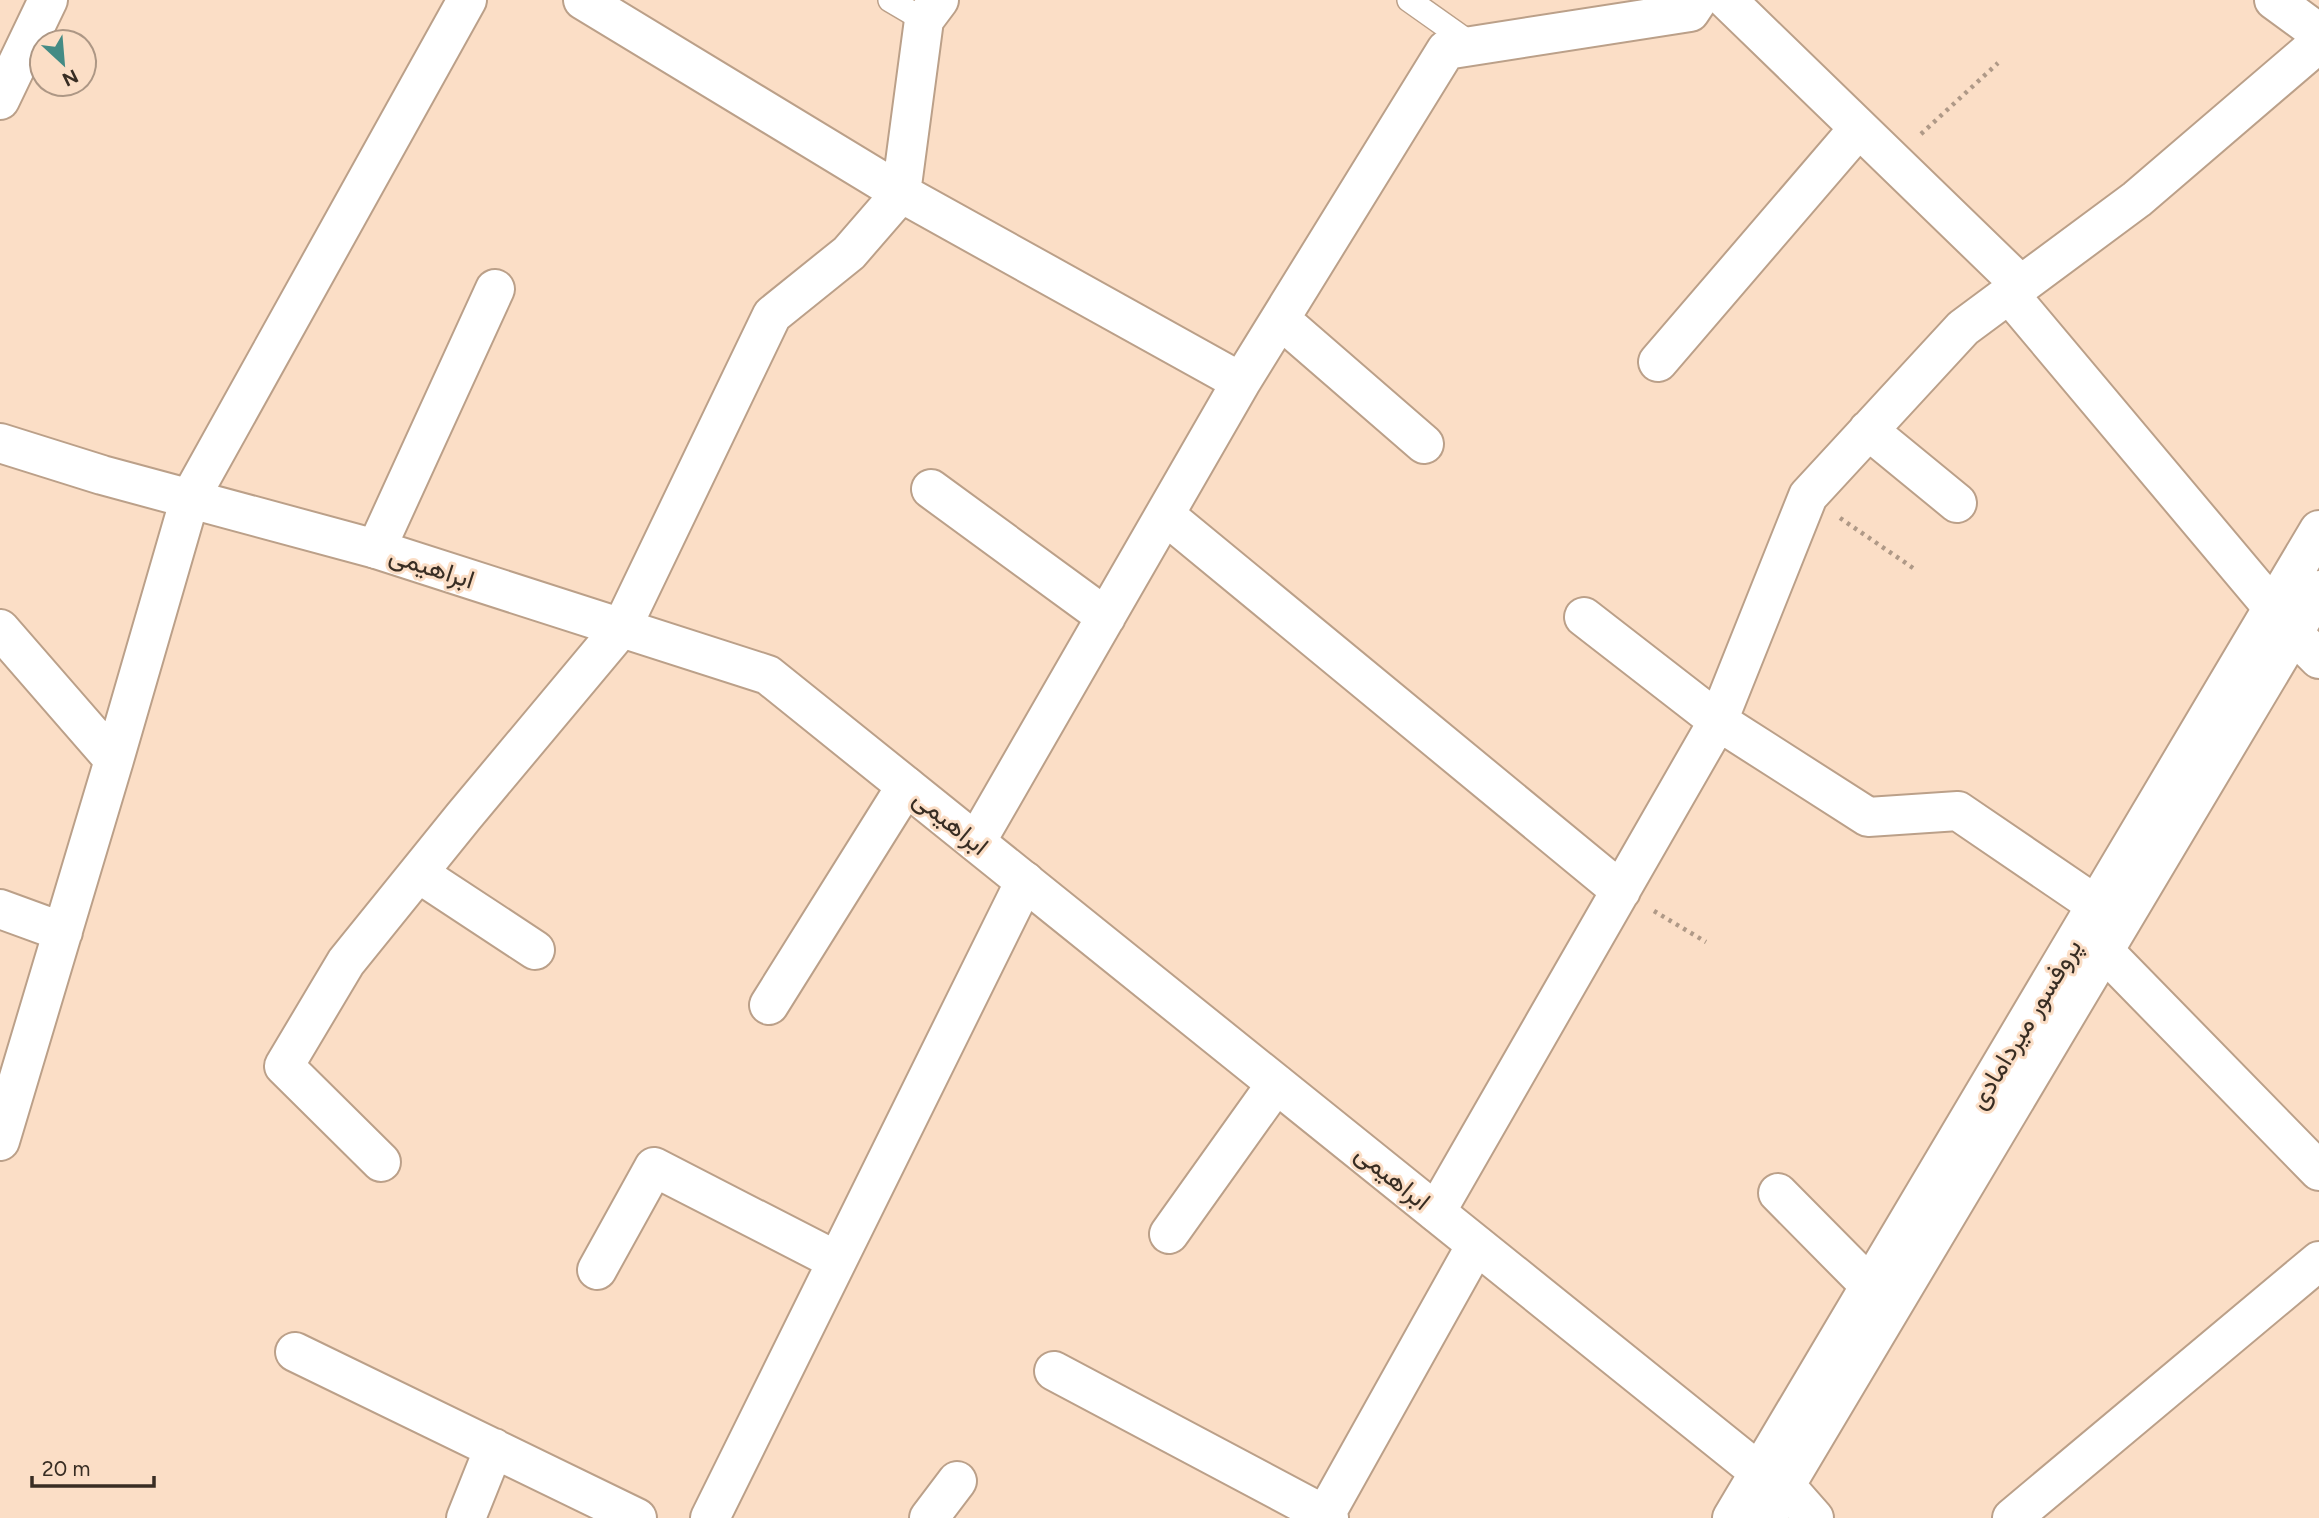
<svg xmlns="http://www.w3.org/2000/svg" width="2319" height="1518" font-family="Figtree,Vazirmatn,sans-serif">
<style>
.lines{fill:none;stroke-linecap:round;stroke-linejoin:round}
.lane-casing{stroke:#bba089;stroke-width:26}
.street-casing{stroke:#bba089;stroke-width:42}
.secondary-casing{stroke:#bba089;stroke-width:42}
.path{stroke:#af9987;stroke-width:4.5;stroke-dasharray:3.5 5;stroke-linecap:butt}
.lane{stroke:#fff;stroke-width:23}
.street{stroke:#fff;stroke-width:38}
.secondary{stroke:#fff;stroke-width:38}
.labels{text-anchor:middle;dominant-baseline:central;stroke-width:6;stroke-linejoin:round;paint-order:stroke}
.street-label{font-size:26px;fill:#382d23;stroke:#fbdec6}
</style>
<rect width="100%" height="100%" fill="#fbdec6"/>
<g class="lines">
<defs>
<path id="lane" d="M890,0L924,20
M1409,0L1474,46"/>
<path id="street" d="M583,0L901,193L1241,382
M1727,0L2021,285
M2274,0L2319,33
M0,100L48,0
M2009,294L2273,608
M1280,319L1424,444
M1658,362L1859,128
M1868,430L1957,503
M931,489L1106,617
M1165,515L1621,891
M376,549L495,289
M1584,617L1718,721L1808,496L1963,328L2137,199L2319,43
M0,629L114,760
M2293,633L2319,659
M976,842L1241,382L1446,50L1690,12L1698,0
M418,873L535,950
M0,909L63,932
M2104,951L2319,1171
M769,1005L906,786
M0,1141L114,760L190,498L467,0
M381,1162L284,1066L346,962L464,816L622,627L772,315L849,253L901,193L924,20L939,0
M1778,1193L1870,1286
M1436,1212L1718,721L1868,817L1958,811L2096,905
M1169,1234L1276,1084
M597,1270L654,1167L837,1261
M295,1352L637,1518
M1054,1371L1325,1515
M466,1518L494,1448
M710,1518L1025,881
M929,1518L957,1481
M1329,1518L1325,1515L1476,1245
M2012,1518L2319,1261"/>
<path id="secondary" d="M0,443L102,475L376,549L768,675L1759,1472L1785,1485L1814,1518
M1732,1518L2319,530
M1766,1518L2319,590"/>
</defs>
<!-- lane casing -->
<use href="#lane" class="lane-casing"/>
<!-- street casing -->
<use href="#street" class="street-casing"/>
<!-- secondary casing -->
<use href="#secondary" class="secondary-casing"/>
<!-- path -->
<path class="path" d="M1921,134L1998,63
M1840,518L1913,568
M1654,911L1706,942"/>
<!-- lane -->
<use href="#lane" class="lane"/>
<!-- street -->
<use href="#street" class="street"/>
<!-- secondary -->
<use href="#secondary" class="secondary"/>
</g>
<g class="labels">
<!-- street labels -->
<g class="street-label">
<text transform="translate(432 567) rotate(18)">ابراهیمی</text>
<text transform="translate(951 822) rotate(39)">ابراهیمی</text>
<text transform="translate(2025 1024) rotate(-59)">پروفسور میردامادی</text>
<text transform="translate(1393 1177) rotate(39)">ابراهیمی</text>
</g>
</g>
<!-- north arrow -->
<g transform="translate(63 63) rotate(154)"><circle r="33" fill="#fbdec6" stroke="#ad9785" stroke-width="2"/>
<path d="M0-5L12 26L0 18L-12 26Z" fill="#448b85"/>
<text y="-10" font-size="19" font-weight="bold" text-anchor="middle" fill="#382d23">N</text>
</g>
<!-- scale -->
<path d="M32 1476v10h122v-10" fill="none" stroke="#382d23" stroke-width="3.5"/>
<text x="42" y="1476" font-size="21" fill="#382d23" stroke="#fbdec6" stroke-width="5" paint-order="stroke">20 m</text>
</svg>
